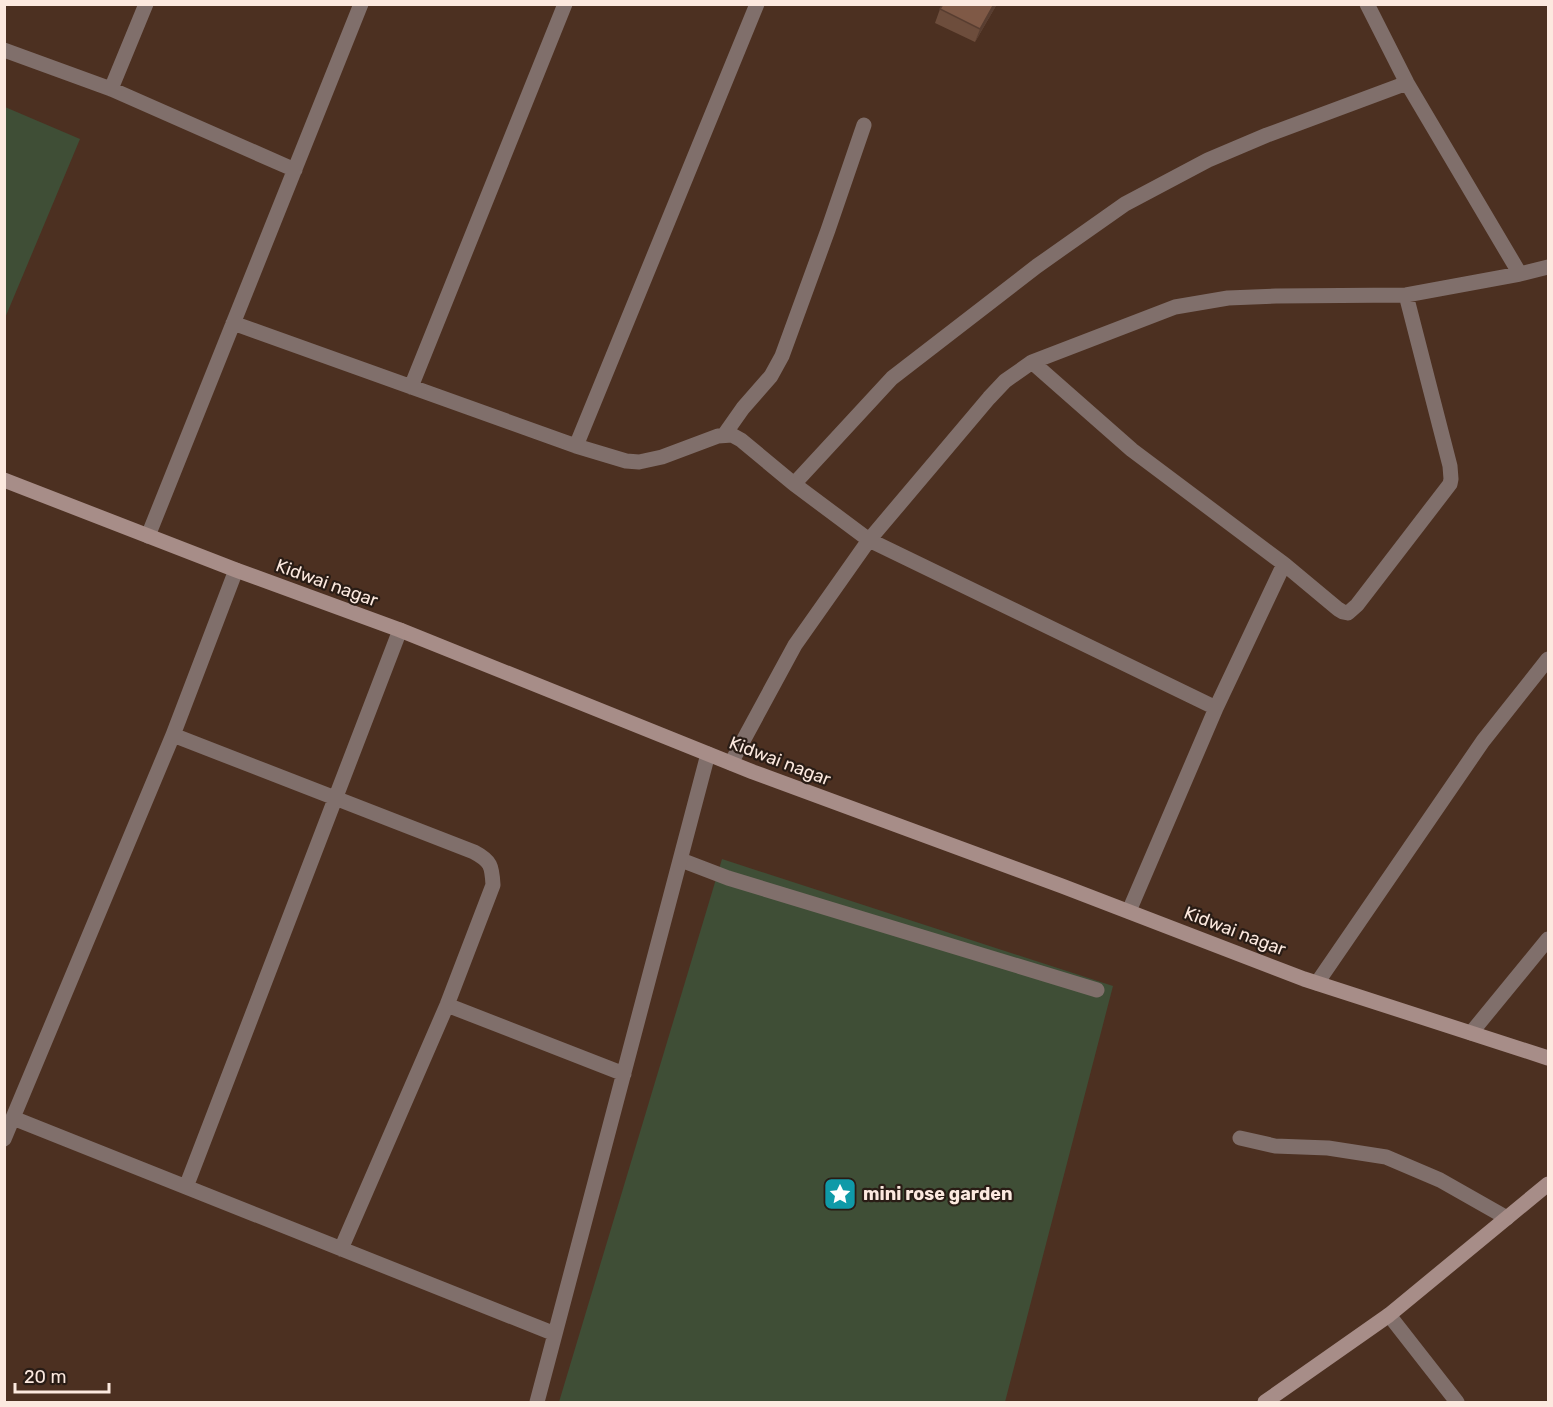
<svg xmlns="http://www.w3.org/2000/svg" width="1553" height="1407" font-family="Rubik,sans-serif">
<style>
.green{fill:#3f4e36}
.lines{fill:none;stroke-linecap:round;stroke-linejoin:round}
.lane{stroke:#806f6b;stroke-width:15}
.street{stroke:#806f6b;stroke-width:15}
.secondary{stroke:#a78d88;stroke-width:15}
.wall{fill:#6d4d3c}
.shaded-wall{fill:#593e31}
.building{fill:#7f5946;stroke:#593e31;stroke-width:1.5}
.labels{text-anchor:middle;dominant-baseline:central;stroke-width:4.5;stroke-linejoin:round;paint-order:stroke}
.street-label{font-size:18px;fill:#fce9df;stroke:#291c15}
.poi-label{font-size:18px;font-weight:bold;fill:#fce9df;stroke:#291c15;text-anchor:start}
</style>
<rect width="100%" height="100%" fill="#4c3021"/>
<!-- green -->
<path class="green" d="M5,107L80,139L5,318Z
M722,859L1113,986L1005,1402H559Z"/>
<g class="lines">
<!-- lane -->
<path class="lane" d="M681,860L728,878L1097,990"/>
<!-- street -->
<path class="street" d="M1367,4L1407,83L1520,274
M4,50L111,89L295,170
M111,89L146,4
M233,323L576,446L626,461L639,462L662,457L718,436L732,435L741,440L794,484L892,378L1037,266L1125,204L1208,160L1267,135L1407,83
M1032,362L1132,450L1284,564L1216,708L1129,911
M411,387L565,4
M724,435L743,408L771,376L782,356L828,230L864,125
M576,446L757,4
M794,484L869,540L1216,708
M148,536L361,4
M1284,564L1338,609L1343,612L1348,613L1357,605L1450,484L1451,479L1450,466L1406,295
M173,735L474,852C491,861 492,866 493,885L447,1005L341,1249
M731,763L795,645L869,540L989,398L1005,381L1032,362L1175,307L1228,298L1276,296L1406,295L1520,274L1548,267
M1317,983L1483,741L1548,659
M447,1005L624,1074
M1471,1033L1548,939
M13,1118L555,1334L708,754
M1240,1138L1275,1146L1328,1148L1386,1157L1440,1180L1507,1218
M4,1139L173,735L236,570
M186,1187L400,630
M1389,1315L1457,1402
M537,1402L555,1334"/>
<!-- secondary -->
<path class="secondary" d="M4,480L236,570L400,630L753,772L1062,886L1304,979L1548,1058
M1265,1402L1389,1315L1548,1184"/>
</g>
<!-- wall -->
<path class="wall" d="M943,4H997L975,42L935,23L940,9Z"/>
<!-- shaded-wall -->
<path class="shaded-wall" d="M994,4H997L975,42L980,29Z"/>
<!-- building -->
<path class="building" d="M943,4H994L980,29L940,9Z"/>
<!-- icons -->
<defs>
<symbol id="sight-square" viewBox="-11 -11 22 22"><rect x="-9" y="-9" width="18" height="18" rx="4" fill="#0f9aa8" stroke="#291c15"/><path d="M0-6L1.8-2.2L6-1.7L2.9 1.2L3.7 5.4L0 3.3L-3.7 5.4L-2.9 1.2L-6-1.7L-1.8-2.2Z" fill="#fff"/></symbol>
</defs>
<g fill-rule="evenodd">
<use href="#sight-square" x="821" y="1175" width="38" height="38"/>
</g>
<g class="labels">
<!-- street labels -->
<g class="street-label">
<text transform="translate(327 583) rotate(20)">Kidwai nagar</text>
<text transform="translate(780 761) rotate(21)">Kidwai nagar</text>
<text transform="translate(1235 931) rotate(21)">Kidwai nagar</text>
</g>
<!-- poi labels -->
<g class="poi-label">
<text x="863" y="1194">mini rose garden</text>
</g>
</g>
<!-- border -->
<rect width="1553" height="1407" fill="none" stroke="#fce9df" stroke-width="12"/>
<!-- scale -->
<path d="M15 1383v9h94v-9" fill="none" stroke="#fce9df" stroke-width="3"/>
<text x="24" y="1383" font-size="18" fill="#fce9df" stroke="#291c15" stroke-width="4.5" paint-order="stroke">20 m</text>
</svg>
